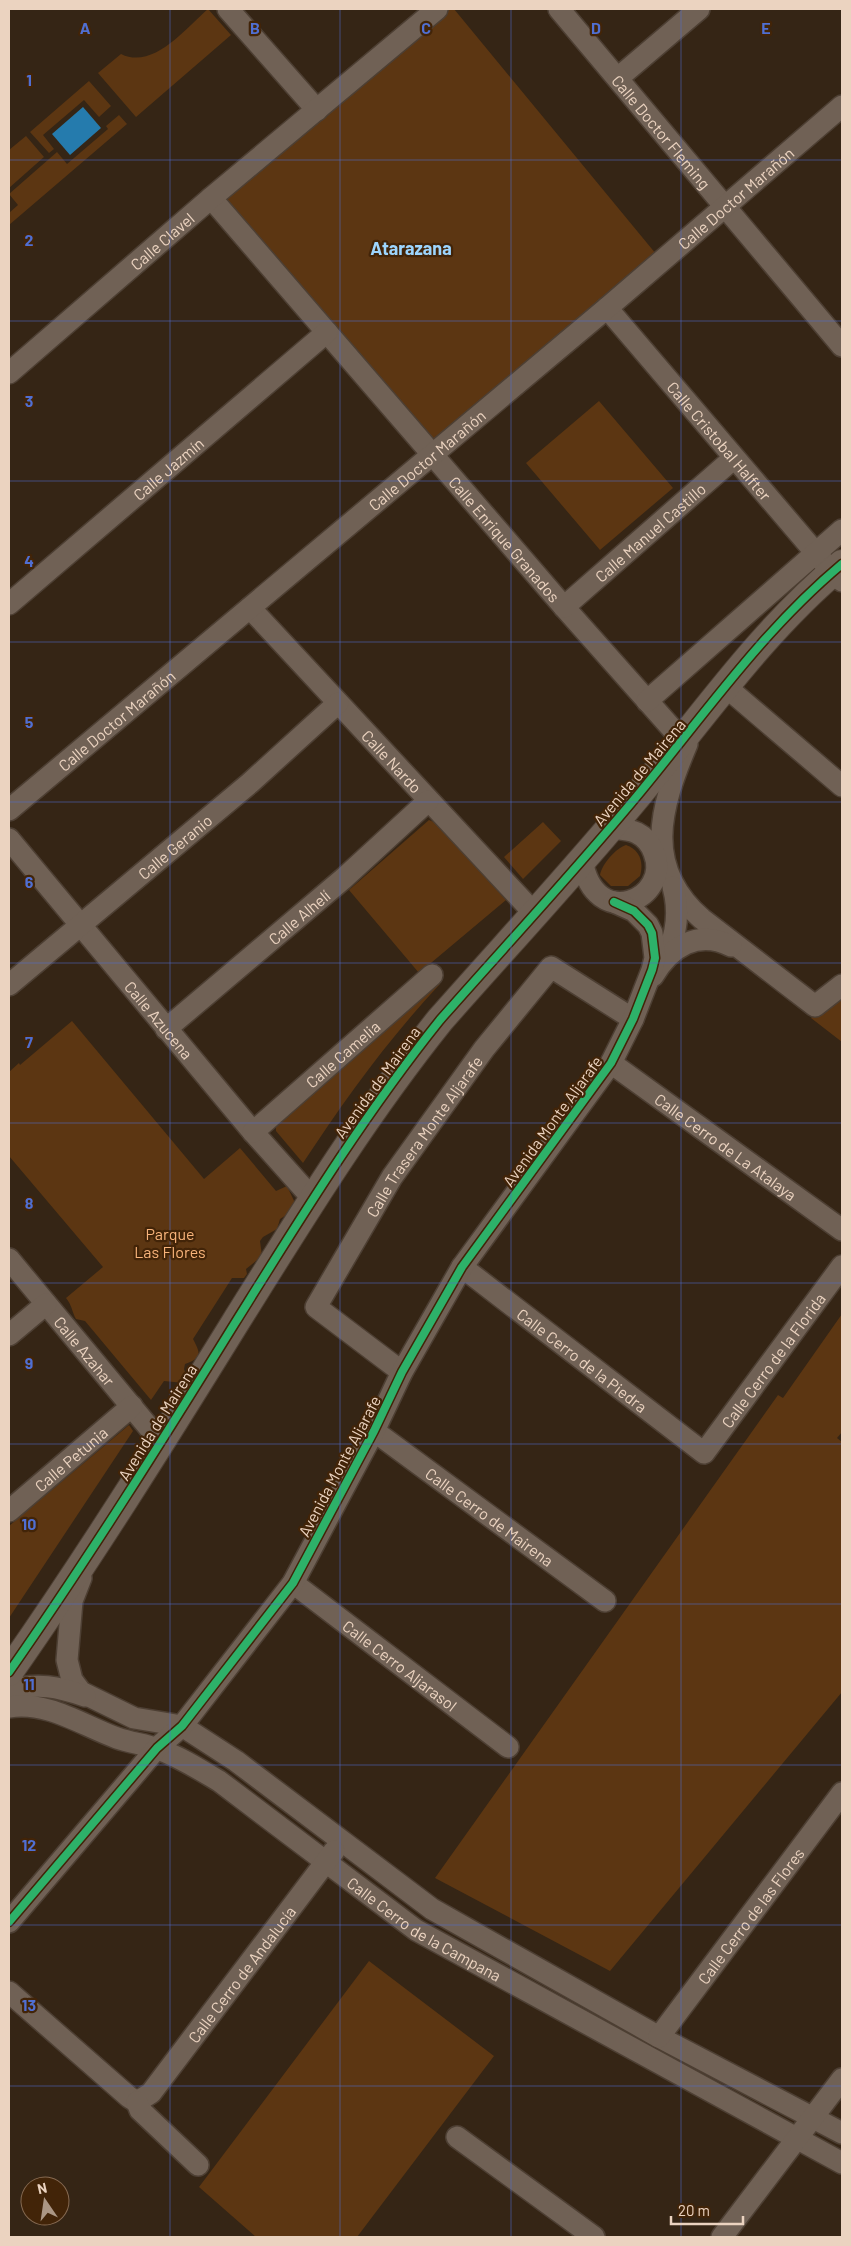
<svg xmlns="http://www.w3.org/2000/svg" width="851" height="2246" font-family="Barlow,sans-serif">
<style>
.green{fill:#5c3612}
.water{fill:#257bad}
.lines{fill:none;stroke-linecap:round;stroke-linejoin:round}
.street-casing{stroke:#4d3f33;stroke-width:24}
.secondary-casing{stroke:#4d3f33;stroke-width:30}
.street{stroke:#706155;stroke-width:21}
.secondary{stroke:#706155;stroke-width:28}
.cycleway-casing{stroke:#422408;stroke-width:11}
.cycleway{stroke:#2db169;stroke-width:8}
.grid{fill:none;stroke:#506fd2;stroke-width:1;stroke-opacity:0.55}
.labels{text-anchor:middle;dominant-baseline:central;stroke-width:4.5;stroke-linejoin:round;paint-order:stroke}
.street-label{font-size:16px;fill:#ebd3c0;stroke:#422408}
.park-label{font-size:16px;fill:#f9b47b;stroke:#422408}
.neighbourhood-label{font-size:18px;font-weight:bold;fill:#9dd5fd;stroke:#422408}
.grid-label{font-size:16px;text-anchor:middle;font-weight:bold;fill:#506fd2;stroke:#422408;stroke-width:4.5;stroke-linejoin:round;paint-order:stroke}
</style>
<rect width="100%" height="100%" fill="#352515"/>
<!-- green -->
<path class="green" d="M208,9L231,35L136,117L98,73L121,54C153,70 185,29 208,9Z
M437,9H454L661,260L433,454L211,198Z
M89,81L111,106L99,117L84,100L43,135L54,149L49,153L30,132Z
M119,115L127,124L9,225V213L18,205L9,194L57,152L67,164L108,129L106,126Z
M26,136L44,157L9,188V150Z
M599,401L673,488L600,550L526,463Z
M429,820L436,823L506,900L419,973L349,890Z
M543,822L561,841L523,879L504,857Z
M626,845C640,850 644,862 640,876L628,886H611L600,875C602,864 616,848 626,845Z
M437,982L440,984C386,1042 346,1098 303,1163L276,1131V1127Z
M842,993V1042L811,1018Z
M72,1021L204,1179L240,1148L276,1191L287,1186L296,1205L294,1210L280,1219L277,1229L263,1237L260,1241L262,1256L246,1269L247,1274L244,1278H232L193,1339C201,1354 202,1358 185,1364L184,1369L188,1380L184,1383L164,1381L151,1400L85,1321L76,1319C72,1312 72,1305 66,1298L103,1267L9,1156V1072L19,1063L20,1065Z
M842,1314V1432L837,1438L842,1442V1692L610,1971L435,1878L778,1395L783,1398Z
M129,1425L133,1431L9,1618V1526Z
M369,1961L494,2056L357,2237H256L199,2187Z"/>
<!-- water -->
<path class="water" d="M83,107L101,128L70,155L52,134Z"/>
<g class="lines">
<defs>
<g id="street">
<path d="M228,9L317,110"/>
<path id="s1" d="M559,9L842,346"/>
<path d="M618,78L699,9"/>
<path id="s2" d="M211,198L564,607L683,741"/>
<path id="s3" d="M607,308L832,572L842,581"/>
<path id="s4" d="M9,373L211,198L437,9"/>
<path id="s5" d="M9,604L327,332"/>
<path id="s6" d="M564,607L734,458"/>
<path id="s7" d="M250,608L534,913"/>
<path d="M725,686L842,786"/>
<path d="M647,701L842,530"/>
<path d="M687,744C660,808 642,867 702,919L815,1006L842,985"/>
<path id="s8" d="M9,810L607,308L842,106"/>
<path id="s9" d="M9,839L253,1132L313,1199"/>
<path d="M582,860C595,934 672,898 654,853C651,844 645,837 637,833C629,829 619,829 610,828"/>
<path d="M666,957C677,934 680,912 673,887"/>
<path d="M653,976C670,947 698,929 731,946"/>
<path id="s10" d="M9,985L250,783L338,703"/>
<path id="s11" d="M166,1029L343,879L428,801"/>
<path id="s12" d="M611,1063L842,1230"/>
<path id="s13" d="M253,1132L432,975"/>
<path id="s14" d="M9,1259L161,1442"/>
<path id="s15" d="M462,1267L704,1453L842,1266"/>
<path d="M9,1335L46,1304"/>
<path id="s16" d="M402,1372L316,1307L392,1177L484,1049L551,967L633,1019"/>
<path id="s17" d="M374,1431L605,1601"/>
<path id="s18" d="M9,1511L132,1406"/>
<path d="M81,1578L72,1601L67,1660L72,1680L81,1692L134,1718L182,1726L236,1761L432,1909L659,2037L842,2133"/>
<path id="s19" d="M293,1583L508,1747"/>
<path d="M9,1691C37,1682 59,1687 85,1696"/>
<path id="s20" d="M9,1707C49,1701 81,1725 117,1738C131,1743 145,1744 158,1749C180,1757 199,1769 219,1781L416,1930L842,2163"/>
<path d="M9,1922L157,1748L182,1726L293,1583L374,1431L402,1372L462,1267L611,1063L633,1019L652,970L655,958L652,933L648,925L634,911L614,902"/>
<path d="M9,1992L129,2097L137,2102"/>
<path id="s21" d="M659,2037L842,1793"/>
<path id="s22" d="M137,2102L151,2093L334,1851"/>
<path d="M137,2102L140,2110L198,2165"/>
<path d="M457,2137L594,2237"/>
<path d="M722,2237L842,2079"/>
</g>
<path id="secondary" d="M9,1672C88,1559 162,1441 235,1323C300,1219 363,1116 440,1020C507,944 577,869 642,790C706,712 764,629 842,564"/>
</defs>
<!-- street casing -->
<use href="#street" class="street-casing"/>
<!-- secondary casing -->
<use href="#secondary" class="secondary-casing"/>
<!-- street -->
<use href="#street" class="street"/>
<!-- secondary -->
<use href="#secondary" class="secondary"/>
<defs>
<path id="cycleway" d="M9,1672C88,1559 162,1441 235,1323C300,1219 363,1116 440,1020C507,944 577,869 642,790C706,712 764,629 842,564
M9,1922L157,1748L182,1726L293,1583L374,1431L402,1372L462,1267L611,1063L633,1019L652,970L655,958L652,933L648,925L634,911L614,902"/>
</defs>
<!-- cycleway casing -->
<use href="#cycleway" class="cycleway-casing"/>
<!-- cycleway -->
<use href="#cycleway" class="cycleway"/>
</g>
<!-- grid -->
<path class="grid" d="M170,9V2237M340,9V2237M511,9V2237M681,9V2237M9,160H842M9,321H842M9,481H842M9,642H842M9,802H842M9,963H842M9,1123H842M9,1283H842M9,1444H842M9,1604H842M9,1765H842M9,1925H842M9,2086H842"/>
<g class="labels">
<!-- street labels -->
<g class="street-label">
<text stroke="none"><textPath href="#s1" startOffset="160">Calle Doctor Fleming</textPath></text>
<text stroke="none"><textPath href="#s8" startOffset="950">Calle Doctor Marañón</textPath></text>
<text stroke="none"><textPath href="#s4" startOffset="202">Calle Clavel</textPath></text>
<text stroke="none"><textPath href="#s3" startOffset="174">Calle Cristobal Halfter</textPath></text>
<text stroke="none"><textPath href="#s8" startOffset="545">Calle Doctor Marañón</textPath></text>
<text stroke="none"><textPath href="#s5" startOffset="209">Calle Jazmín</textPath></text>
<text stroke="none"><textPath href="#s6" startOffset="114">Calle Manuel Castillo</textPath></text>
<text stroke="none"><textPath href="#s2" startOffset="450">Calle Enrique Granados</textPath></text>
<text stroke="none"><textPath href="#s8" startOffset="140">Calle Doctor Marañón</textPath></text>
<text stroke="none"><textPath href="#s7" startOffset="209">Calle Nardo</textPath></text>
<text transform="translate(639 772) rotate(-50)">Avenida de Mairena</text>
<text stroke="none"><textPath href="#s10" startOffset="216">Calle Geranio</textPath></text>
<text stroke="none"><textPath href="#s11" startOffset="174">Calle Alhelí</textPath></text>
<text stroke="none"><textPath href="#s9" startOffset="235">Calle Azucena</textPath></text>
<text stroke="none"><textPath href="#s13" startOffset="119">Calle Camelia</textPath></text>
<text transform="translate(377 1082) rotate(-54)">Avenida de Mairena</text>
<text transform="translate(552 1121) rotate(-54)">Avenida Monte Aljarafe</text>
<text stroke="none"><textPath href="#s16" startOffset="310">Calle Trasera Monte Aljarafe</textPath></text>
<text stroke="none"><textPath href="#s12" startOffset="142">Calle Cerro de La Atalaya</textPath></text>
<text stroke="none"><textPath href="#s14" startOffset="119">Calle Azahar</textPath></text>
<text stroke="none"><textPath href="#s15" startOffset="152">Calle Cerro de la Piedra</textPath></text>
<text stroke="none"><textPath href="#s15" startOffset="421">Calle Cerro de la Florida</textPath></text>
<text transform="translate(157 1422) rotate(-58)">Avenida de Mairena</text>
<text stroke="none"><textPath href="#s18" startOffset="81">Calle Petunia</textPath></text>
<text transform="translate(339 1466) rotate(-62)">Avenida Monte Aljarafe</text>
<text stroke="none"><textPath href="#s17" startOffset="144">Calle Cerro de Mairena</textPath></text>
<text stroke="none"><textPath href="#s19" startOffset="135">Calle Cerro Aljarasol</textPath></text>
<text stroke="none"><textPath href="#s21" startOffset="152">Calle Cerro de las Flores</textPath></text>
<text stroke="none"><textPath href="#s20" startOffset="479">Calle Cerro de la Campana</textPath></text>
<text stroke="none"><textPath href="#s22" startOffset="166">Calle Cerro de Andalucía</textPath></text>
</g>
<!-- park labels -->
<g class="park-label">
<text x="170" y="1233">Parque<tspan x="170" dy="18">Las Flores</tspan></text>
</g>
<!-- neighbourhood labels -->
<g class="neighbourhood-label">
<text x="411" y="248">Atarazana</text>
</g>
</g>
<g class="grid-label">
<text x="85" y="34">A</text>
<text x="255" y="34">B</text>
<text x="426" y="34">C</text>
<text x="596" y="34">D</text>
<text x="766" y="34">E</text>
<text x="29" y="86">1</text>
<text x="29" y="246">2</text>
<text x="29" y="407">3</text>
<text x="29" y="567">4</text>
<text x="29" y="728">5</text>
<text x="29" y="888">6</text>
<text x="29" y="1048">7</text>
<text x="29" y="1209">8</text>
<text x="29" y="1369">9</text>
<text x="29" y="1530">10</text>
<text x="29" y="1690">11</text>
<text x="29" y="1851">12</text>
<text x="29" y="2011">13</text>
</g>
<!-- border -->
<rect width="851" height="2246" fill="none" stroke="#ebd3c0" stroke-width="20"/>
<!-- north arrow -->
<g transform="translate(45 2201) rotate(347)"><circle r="24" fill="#422408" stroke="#866a52"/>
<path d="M0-4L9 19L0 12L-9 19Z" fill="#ab9684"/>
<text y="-8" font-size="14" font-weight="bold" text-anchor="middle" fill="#ebd3c0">N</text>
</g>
<!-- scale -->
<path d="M671 2216v8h72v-8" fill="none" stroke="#ebd3c0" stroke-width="2.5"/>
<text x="678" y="2216" font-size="15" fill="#ebd3c0" stroke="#422408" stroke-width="4" paint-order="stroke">20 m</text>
</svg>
